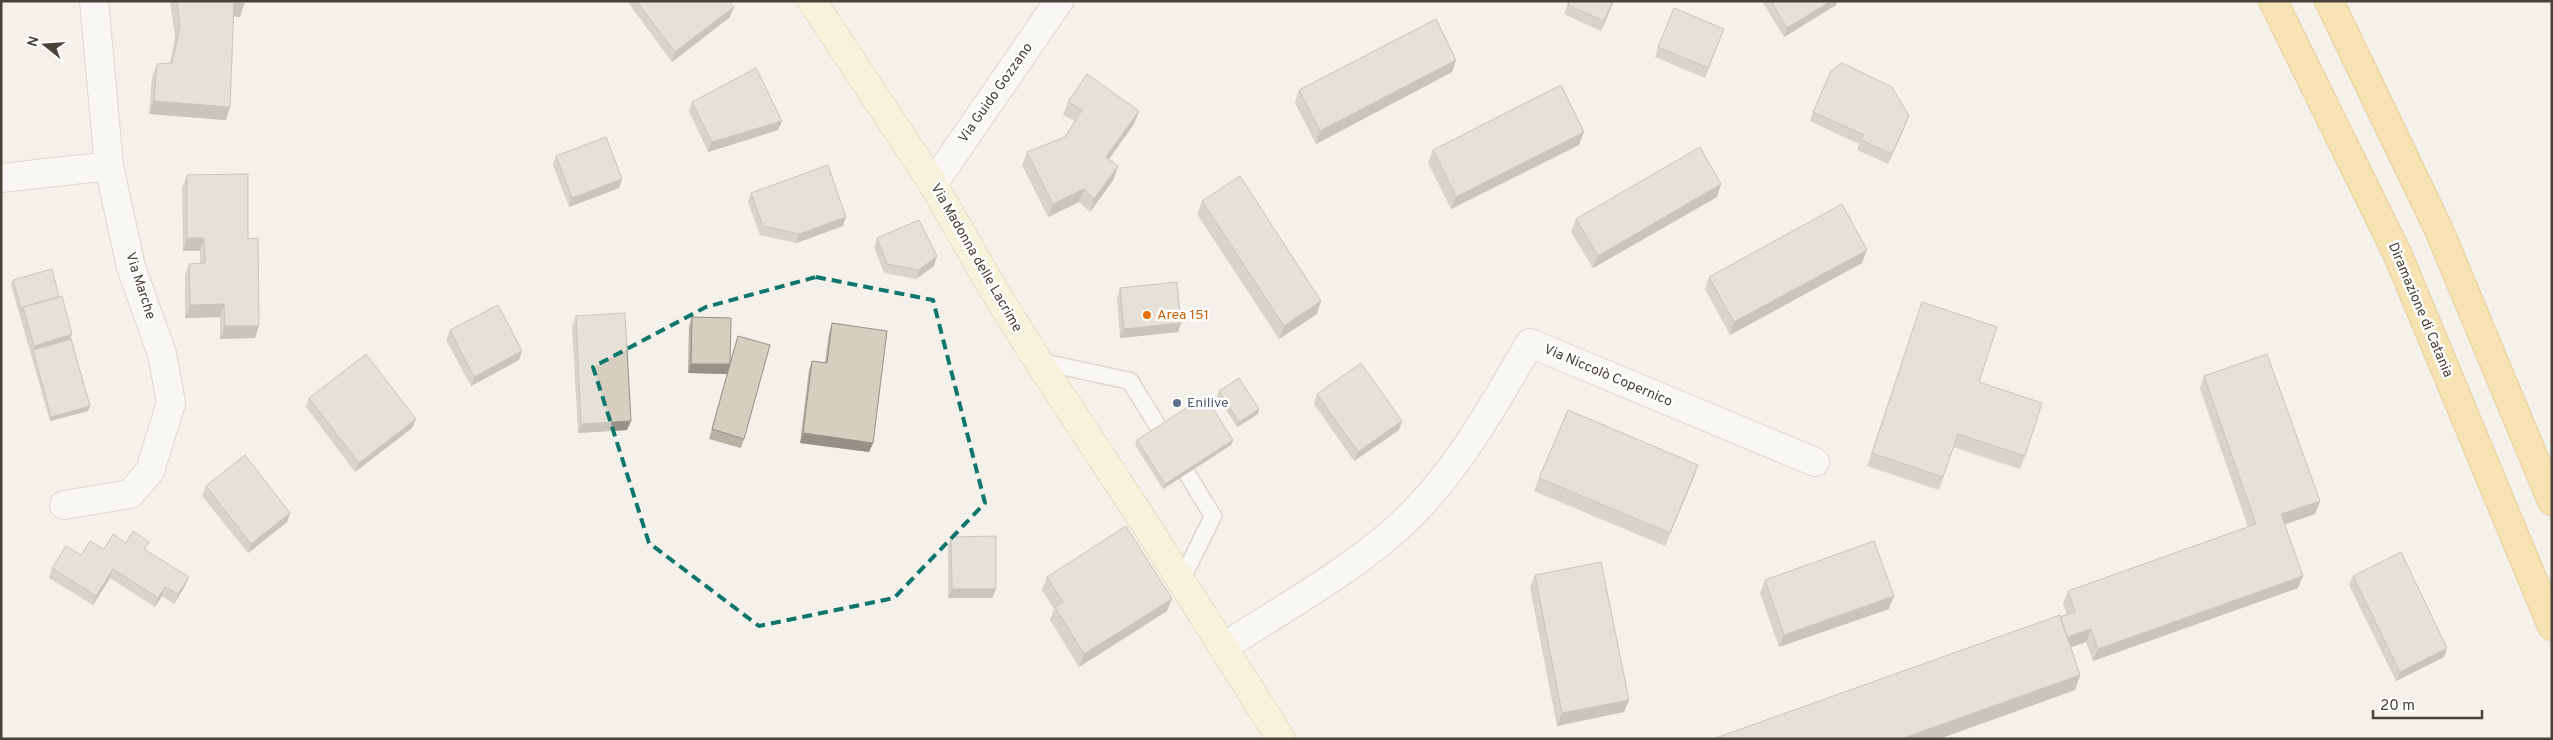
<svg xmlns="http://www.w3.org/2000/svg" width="2553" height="740" font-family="Overpass,sans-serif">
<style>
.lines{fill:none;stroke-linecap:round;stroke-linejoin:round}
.service-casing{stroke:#c0b9ac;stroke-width:19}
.minor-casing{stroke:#c0b9ac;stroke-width:30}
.secondary-casing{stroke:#d3c69a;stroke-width:30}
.motorway-casing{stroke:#d9a53e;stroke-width:30}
.service{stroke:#fff;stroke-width:16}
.minor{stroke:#fff;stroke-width:28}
.secondary{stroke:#fdf3cb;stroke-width:28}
.motorway{stroke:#fad06f;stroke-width:28}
.wall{fill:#b8b1a4}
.shaded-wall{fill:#969086}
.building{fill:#d6cebf;stroke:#969086}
.marked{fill:none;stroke:#0f766e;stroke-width:4;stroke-dasharray:10 6;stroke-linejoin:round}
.food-dot{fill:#e8710a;stroke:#fff;stroke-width:2}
.service-dot{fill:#5c6f8a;stroke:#fff;stroke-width:2}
.labels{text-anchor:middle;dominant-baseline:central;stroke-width:5;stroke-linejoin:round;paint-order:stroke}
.street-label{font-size:14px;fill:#484238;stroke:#fff}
.food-label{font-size:14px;fill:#c56008;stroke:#fff;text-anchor:start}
.service-label{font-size:14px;fill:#4e5e75;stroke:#fff;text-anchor:start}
</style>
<rect width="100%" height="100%" fill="#f4f1ea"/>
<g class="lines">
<defs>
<path id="service" d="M1038,361L1130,381L1213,516L1181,581"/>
<path id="minor" d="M1,178L109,166
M933,184L1059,1
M64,505L130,494L150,471L171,403L162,354L131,267L109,166L94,1
M1224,647C1285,607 1362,565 1412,514C1461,465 1495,402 1530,343L1815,462"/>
<path id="secondary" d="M812,1L933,184L992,287L1038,361L1139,514L1281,739"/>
<path id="motorway" d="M2273,1L2397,253L2552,626
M2329,1L2439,230L2552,501"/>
</defs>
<!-- service casing -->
<use href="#service" class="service-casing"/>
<!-- minor casing -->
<use href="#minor" class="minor-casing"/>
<!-- secondary casing -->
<use href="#secondary" class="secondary-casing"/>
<!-- motorway casing -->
<use href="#motorway" class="motorway-casing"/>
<!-- service -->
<use href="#service" class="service"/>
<!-- minor -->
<use href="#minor" class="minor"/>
<!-- secondary -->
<use href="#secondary" class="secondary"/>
<!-- motorway -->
<use href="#motorway" class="motorway"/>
</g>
<!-- wall -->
<path class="wall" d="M170,1H244L240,17L234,16L226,120L149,114L152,77L157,64L170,63L175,38Z
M627,1H729L730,17L672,62Z
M1569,1H1614L1601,31L1564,14Z
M1762,1H1837L1836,5L1784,37Z
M1724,29L1705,78L1655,57L1658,47Z
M1456,60L1452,72L1316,144L1295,103L1299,90Z
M692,102L782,121L778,130L708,152L689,111Z
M1068,102L1139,111L1134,124L1109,159L1114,179L1090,212L1079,202L1048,217L1022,165L1027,152L1065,137L1075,121L1063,115Z
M1813,112L1905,126L1888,164L1857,150L1859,144L1810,121Z
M1579,145L1451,209L1428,163L1433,150Z
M556,156L619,188L569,207L553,165Z
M187,175L248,239L255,338L220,339V317L185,318V276L189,264L200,263V251H183L182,188Z
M1721,184L1717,197L1593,268L1571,232L1576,219Z
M751,193L843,226L796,243L760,235L748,202Z
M1202,201L1317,314L1279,339L1197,214Z
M877,238L934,266L916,279L884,273L874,247Z
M1862,263L1730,335L1705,289L1709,277Z
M13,280L71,339L90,406L88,411L50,421L11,285Z
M1120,288L1181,323L1178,332L1120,338L1117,298Z
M1918,315L1979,382L2025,456L2020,469L1953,447L1939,490L1867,466Z
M576,316L627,430L578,433L572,326Z
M692,317L730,362L738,336L744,439L741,448L709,439L727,374L688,373L689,326Z
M832,323L873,443L869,452L800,443L809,370L812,361L825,363L829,333Z
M450,330L519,360L471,386L446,340Z
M2204,376L2320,501L2315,514L2285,524L2298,588L2093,661L2086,642L2071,647L2080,675L2075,690L1939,739H1713L2067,615L2063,603L2068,591L2248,527L2200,389Z
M1219,391L1258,414L1237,427L1217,396Z
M1317,394L1399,430L1354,461L1314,404Z
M309,398L416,419L412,428L355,472L306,407Z
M1137,440H1233L1231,445L1163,489L1135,445Z
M1698,465L1665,546L1534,491L1539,478Z
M206,486L290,513L287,522L248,553L202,496Z
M951,537L996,589L992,598H948V546Z
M126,543L146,550L185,586L174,604L162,596L155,607L110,578L93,605L49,578L52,568L81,555Z
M1535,575L1629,700L1624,712L1557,726L1530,588Z
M2353,576L2444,657L2396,681L2349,585Z
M1047,577L1167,611L1079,667L1050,620L1054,609L1042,590Z
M1765,580L1889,609L1779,647L1760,593Z"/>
<!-- shaded-wall -->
<path class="shaded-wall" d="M1613,1H1614L1601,31L1604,21Z
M1831,1H1837L1836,5L1784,37L1787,28Z
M234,3L244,4L240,17L230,16Z
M734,7L730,17L672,62L675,52Z
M1456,60L1452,72L1316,144L1320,131Z
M154,101L230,107L226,120L149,114Z
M1139,111L1134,124L1101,170L1106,157Z
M1909,116L1905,126L1888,164L1892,154Z
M782,121L778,130L708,152L712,142Z
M1584,132L1579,145L1451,209L1456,197Z
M1118,166L1114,179L1090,212L1094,199Z
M622,179L619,188L569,207L572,198Z
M1721,184L1717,197L1593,268L1598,256Z
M1084,189L1079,202L1048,217L1053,204Z
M846,217L843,226L796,243L799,234Z
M187,238H204L200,251H183Z
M1867,250L1862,263L1730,335L1734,322Z
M937,256L934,266L916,279L919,270Z
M1321,301L1317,314L1279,339L1284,326Z
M224,304L220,317L185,318L190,305Z
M1181,323L1178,332L1120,338L1124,329Z
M225,326H259L255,338L220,339Z
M72,334L69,343L33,350L31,355L34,346Z
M522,351L519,360L471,386L474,377Z
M691,364H730L727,374L688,373Z
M90,406L88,411L50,421L51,417Z
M1259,409L1258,414L1237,427L1239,422Z
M416,419L412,428L355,472L359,463Z
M631,421L627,430L578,433L581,424Z
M1402,421L1399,430L1354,461L1358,452Z
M803,433L873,443L869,452L800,443Z
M1233,440L1231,445L1163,489L1165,484Z
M1698,465L1694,477L1665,546L1670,533Z
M2320,501L2315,514L2277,527L2281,514Z
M290,513L287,522L248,553L251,544Z
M113,569L110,578L93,605L96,596Z
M2303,576L2298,588L2093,661L2098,649Z
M189,577L185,586L174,604L178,594Z
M165,587L162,596L155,607L158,598Z
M952,589H996L992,598H948Z
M1894,596L1889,609L1779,647L1784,635Z
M1172,599L1167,611L1079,667L1084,654Z
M2091,629L2086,642L2061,651L2066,638Z
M2447,648L2444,657L2396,681L2400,672Z
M2080,675L2075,690L1939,739H1901Z
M1629,700L1624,712L1557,726L1562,713Z"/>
<!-- building -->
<path class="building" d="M177,1H244V4L234,3L230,107L154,101L157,64L172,63L180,26Z
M636,1H729L734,7L675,52Z
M1569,1H1613L1604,21L1568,5Z
M1771,1H1831L1787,28Z
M1674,8L1724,29L1708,68L1658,47Z
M1436,19L1456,60L1320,131L1299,90Z
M1842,63L1892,87L1909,116L1892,154L1861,140L1864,135L1813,112L1831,71Z
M756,68L782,121L712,142L692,102Z
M1087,74L1139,111L1106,157L1118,166L1094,199L1084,189L1053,204L1027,152L1065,137L1082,110L1068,102Z
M1561,85L1584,132L1456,197L1433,150Z
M606,137L622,179L572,198L556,156Z
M1700,147L1721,184L1598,256L1576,219Z
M828,165L846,217L799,234L763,226L751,193Z
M248,174V239L258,238L259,326H225L224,304L190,305L189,264L205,263L204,238H187V175Z
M1240,176L1321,301L1284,326L1202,201Z
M1842,204L1867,250L1734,322L1709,277Z
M919,220L937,256L919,270L887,264L877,238Z
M52,269L59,297L23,307L22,312L13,280Z
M1177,282L1181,323L1124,329L1120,288Z
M62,296L72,334L34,346L23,307Z
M1922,302L1997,327L1979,382L2042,403L2025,456L1958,434L1943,477L1872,453Z
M498,305L522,351L474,377L450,330Z
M625,313L631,421L581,424L576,316Z
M692,317L731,318L730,364L738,336L770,345L744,439L712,429L730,364H691Z
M832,323L887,331L873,443L803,433L812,361L827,363Z
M71,339L90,406L51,417L33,350Z
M366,354L416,419L359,463L309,398Z
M2267,354L2320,501L2281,514L2303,576L2098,649L2091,629L2067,637L2060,617L2075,612L2068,591L2256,524L2204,376Z
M1361,363L1402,421L1358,452L1317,394Z
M1239,378L1259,409L1239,422L1219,391Z
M1205,396L1233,440L1165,484L1137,440Z
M1568,410L1698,465L1670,533L1539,478Z
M245,455L290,513L251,544L206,486Z
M1126,526L1172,599L1084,654L1055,607L1063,602L1047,577Z
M133,531L149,542L144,549L189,577L178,594L165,587L158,598L113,569L96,596L52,568L66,546L81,555L90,541L104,549L113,534L126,543Z
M996,536V589H952L951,537Z
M1874,541L1894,596L1784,635L1765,580Z
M2401,552L2447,648L2400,672L2353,576Z
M1601,562L1629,700L1562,713L1535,575Z
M2060,615L2080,675L1901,739H1713Z"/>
<!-- marked area -->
<path d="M0 0H2553V740H0ZM816,277L933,300L985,503L894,598L759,626L649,543L593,367L706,307Z" fill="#f4f1ea" fill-opacity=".55" fill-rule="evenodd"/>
<path class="marked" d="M816,277L933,300L985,503L894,598L759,626L649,543L593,367L706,307Z"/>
<!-- markers -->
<circle class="food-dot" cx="1147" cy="315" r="5"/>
<circle class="service-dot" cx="1177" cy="403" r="5"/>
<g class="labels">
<!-- street labels -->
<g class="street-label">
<text transform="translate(996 93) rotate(-55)">Via Guido Gozzano</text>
<text transform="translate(976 258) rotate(60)">Via Madonna delle Lacrime</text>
<text transform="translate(140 286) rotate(72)">Via Marche</text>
<text transform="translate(2420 310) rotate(67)">Diramazione di Catania</text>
<text transform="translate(1608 376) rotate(23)">Via Niccolò Copernico</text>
</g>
<!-- food labels -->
<g class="food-label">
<text x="1157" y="315">Area 151</text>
</g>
<!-- service labels -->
<g class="service-label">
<text x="1187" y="403">Enilive</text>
</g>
</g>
<!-- border -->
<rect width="2553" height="740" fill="none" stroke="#484238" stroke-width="5"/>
<!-- north arrow -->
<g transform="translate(45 45) rotate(287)" stroke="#ffffff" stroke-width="4" paint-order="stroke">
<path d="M0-4L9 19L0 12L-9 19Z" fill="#484238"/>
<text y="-8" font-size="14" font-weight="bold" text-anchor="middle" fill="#484238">N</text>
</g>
<!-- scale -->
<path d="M2373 710v8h109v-8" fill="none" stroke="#484238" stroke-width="2.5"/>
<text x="2380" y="710" font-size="15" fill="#484238" stroke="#ffffff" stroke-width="4" paint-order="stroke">20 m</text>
</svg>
